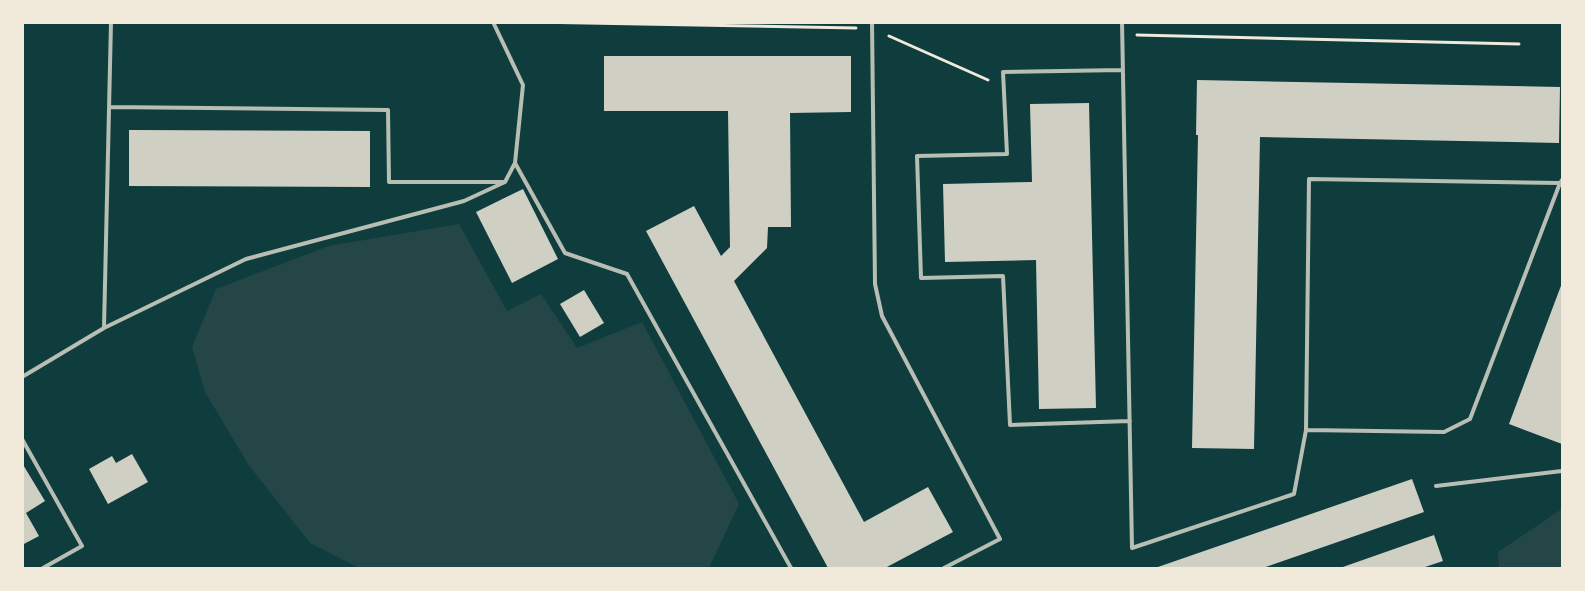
<svg xmlns="http://www.w3.org/2000/svg" width="1585" height="591" font-family="Helvetica,sans-serif">
<style>
.green{fill:#244646}
.building{fill:#cfcfc3}
.lines{fill:none;stroke-linecap:round;stroke-linejoin:round}
.path{stroke:#f1e9da;stroke-width:3}
.service{stroke:#b8beb3;stroke-width:4}
</style>
<rect width="100%" height="100%" fill="#0f3d3e"/>
<!-- green -->
<path class="green" d="M459,224L507,311L541,294L577,348L642,322L739,504L709,568H357V567L310,543L248,464L205,392L192,347L216,289L329,246Z
M1562,509V568H1499L1498,552Z"/>
<!-- building -->
<path class="building" d="M604,56H851V112L790,113L791,227H768L767,248L734,281L864,522L928,487L953,532L885,568H828L646,231L694,206L721,256L730,247L728,111H604Z
M1197,80L1560,87L1559,143L1260,137L1254,449L1192,448L1198,135H1196Z
M1089,103L1096,408L1039,409L1036,260L945,262L943,184L1032,182L1030,104Z
M129,130L370,131V187L129,186Z
M523,189L558,259L512,283L476,212Z
M1562,283V444L1509,424Z
M584,290L604,323L580,337L560,304Z
M132,454L148,482L108,504L89,469L112,456L116,463Z
M22,463L45,501L26,513L39,536L22,545Z
M1412,479L1424,512L1263,568H1155Z
M1434,535L1443,561L1422,568H1340Z"/>
<g class="lines">
<!-- path -->
<path class="path" d="M532,22L856,28
M1137,35L1519,44
M889,36L988,80"/>
<!-- service -->
<path class="service" d="M493,22L523,85L515,163L565,253L627,274L791,568
M872,22L875,284L882,316L1000,539L944,568
M1122,22L1132,548L1294,494L1306,430L1309,179L1560,183
M1122,70L1003,72L1007,154L917,156L921,278L1003,276L1010,425L1130,421
M109,107L388,110L389,182H503
M104,328L111,22
M22,377L104,328L246,259L464,201L505,182L515,163
M1306,430L1444,432L1470,419L1560,183L1562,180
M22,439L82,546L43,568
M1436,486L1562,471"/>
</g>
<!-- border -->
<rect width="1585" height="591" fill="none" stroke="#f1e9da" stroke-width="48"/>
</svg>
